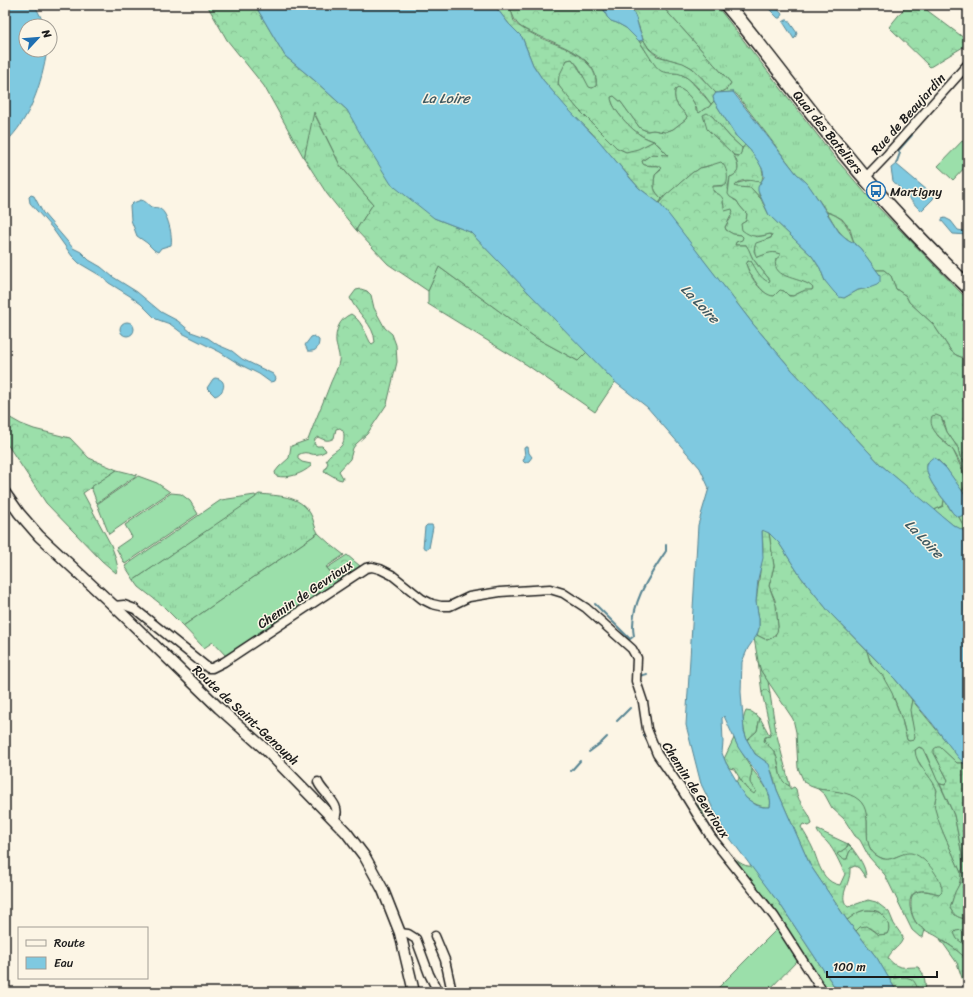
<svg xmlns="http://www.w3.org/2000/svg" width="973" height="997" font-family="Sriracha,sans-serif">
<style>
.grass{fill:url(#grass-tufts);stroke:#5c7e63}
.forest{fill:url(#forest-crowns);stroke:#5c7e63}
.wetland{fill:url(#wetland-marsh);stroke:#5c7e63}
.garden{fill:#9bdfaa;stroke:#5c7e63}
.water{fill:#7fc9e0;stroke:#578492;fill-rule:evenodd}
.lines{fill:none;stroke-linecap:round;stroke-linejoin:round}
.stream{stroke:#578492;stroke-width:2}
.minor-casing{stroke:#1c1c1c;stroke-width:11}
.tertiary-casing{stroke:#1c1c1c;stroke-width:13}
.primary-casing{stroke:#1c1c1c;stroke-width:16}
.minor{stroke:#fcf5e5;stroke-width:8}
.tertiary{stroke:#fcf5e5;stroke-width:10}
.primary{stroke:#fcf5e5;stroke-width:13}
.labels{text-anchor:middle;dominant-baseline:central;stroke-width:3;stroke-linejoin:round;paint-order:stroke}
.street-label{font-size:13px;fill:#1c1c1c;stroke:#fcf5e5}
.poi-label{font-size:13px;fill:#1c1c1c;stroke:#fcf5e5;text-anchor:start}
.water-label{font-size:14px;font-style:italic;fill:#3f5961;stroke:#fcf5e5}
</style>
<defs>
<pattern id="grass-tufts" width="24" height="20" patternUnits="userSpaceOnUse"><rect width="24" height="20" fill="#9bdfaa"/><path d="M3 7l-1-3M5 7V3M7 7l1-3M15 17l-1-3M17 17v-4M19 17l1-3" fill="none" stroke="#85bf92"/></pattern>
<pattern id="forest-crowns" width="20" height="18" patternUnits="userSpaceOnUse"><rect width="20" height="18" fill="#9bdfaa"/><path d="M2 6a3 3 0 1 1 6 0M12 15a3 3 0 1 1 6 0" fill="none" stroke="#85bf92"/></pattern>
<pattern id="wetland-marsh" width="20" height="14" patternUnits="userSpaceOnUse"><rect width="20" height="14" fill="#9bdfaa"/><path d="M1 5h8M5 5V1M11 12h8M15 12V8" fill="none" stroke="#85bf92"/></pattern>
</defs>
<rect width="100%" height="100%" fill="#fcf5e5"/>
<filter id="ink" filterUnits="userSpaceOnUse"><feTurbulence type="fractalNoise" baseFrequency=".025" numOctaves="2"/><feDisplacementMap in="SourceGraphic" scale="8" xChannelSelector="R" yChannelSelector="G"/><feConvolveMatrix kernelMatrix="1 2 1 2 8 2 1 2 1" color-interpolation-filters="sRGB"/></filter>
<g filter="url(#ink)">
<!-- grass -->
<path class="grass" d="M661,5H716L836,159L873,202L968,300V360L956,355L951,351L933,324L909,302L906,296L896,289L891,276L884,270H876L860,248L854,243L850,229L842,219L835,215L827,212L807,183L796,173L737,95L733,92L720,93L726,90L731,83Z
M678,88C686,90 696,102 696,110L701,112L704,109L709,107L714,101L736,136L746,145L742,148L730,137L712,116L704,118C706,123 709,131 713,135C724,146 738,153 738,171L734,176L730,177L728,189L734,200L737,201L740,206L747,214L746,221L741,224L756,237L770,234L773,236C771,238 759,243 755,246L754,251L757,257C765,254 771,250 780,254L776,267C787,280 806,278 813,288L812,290L801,292L793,296L787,295L784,291C780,293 776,297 772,296C762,295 749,273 746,264L748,261H751L754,265L770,280L753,259L746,245H735L736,242L741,235L733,234L726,230L725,227L731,218L729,211H725L723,209C725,200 721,195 713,191L712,186H722L711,165L700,168L696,171L693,172L662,199C653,190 653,188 655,175L661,170L658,166L645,165L642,164V161L652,154H667C663,150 659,144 653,141C650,139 645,138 642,136C632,130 611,109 611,97L614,96L621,102L640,128L647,131L653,130L665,132L673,129L686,119L687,116C679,106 673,104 675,90Z
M313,111L340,165L373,204L356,230L327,194L304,158Z
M750,180L761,182C757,189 758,192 761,199L751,188L736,187L735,186L738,183Z
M439,267L536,338L578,361L587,352L615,382L595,412L527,365L428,304V291Z
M259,494C278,496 299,495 310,513C314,519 314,527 318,533L183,626L162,605L139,587L134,580Z
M944,500C949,506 951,514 959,517L967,533L953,525L934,510L943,506Z
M867,651L895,679L912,700C911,705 910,710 911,716C912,721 917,733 915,738C914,740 911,741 909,741L907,740C903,720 896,700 886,683C880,672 869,664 867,651Z
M758,661L761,671L768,681L770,694L766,690H764L762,693Z
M919,747L923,749L954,815L962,854L963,868L961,873L939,824L934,807L937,790L915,756V750Z
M752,769C760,780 773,792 770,807C759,809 738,796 737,784C737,781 739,779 739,777L749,791L755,789C746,783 752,777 752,769Z
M691,799C695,802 699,806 702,810C704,814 705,818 707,822C714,835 736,869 752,866L775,898L778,901L838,992H826L768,900L764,897L720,845Z"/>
<!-- forest -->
<path class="forest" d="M207,5H255L285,56L314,80L347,110L434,218L470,232L587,352L578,361L536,338L439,267L428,291L388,264L356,230L373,204L340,165L314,112L304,158L264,86L227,40Z
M506,5H578L582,8L590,6V5H602L607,17L611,21L617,23L626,28L639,41L654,63L670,73H679L689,79L706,98L711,104L709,107L704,109L699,113C696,110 697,108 695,105C692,98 685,90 678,88L675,90C673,104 679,106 687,116L686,119L673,129L665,132L653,130L647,131L640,128L621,102L614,96L611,97C611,109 632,130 642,136C646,138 650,140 654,141L638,150L626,152L617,148C607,138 560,94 558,83C557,74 562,67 567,60L572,59C580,68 584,80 592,88L596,86C601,52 542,41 521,27C512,21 514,11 506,5Z
M626,5H661L731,83C727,89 723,92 716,93C707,86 701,74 692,68C679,59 659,61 648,47C638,34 639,14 626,5Z
M907,5H920L968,41V44L930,67L889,27Z
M746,145C754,155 768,169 761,182C752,181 741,177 735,186L737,187L751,188L761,199L769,215L812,256L820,268L825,281L844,298L858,290L869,288L880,275L876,270H884L891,276L896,289L906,296L909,302L933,324L951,351L956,355L968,360V466L960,457L958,448L947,432L944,421L935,431L938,436L953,450L965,476L966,485L962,492L946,468L937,459L927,463C926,477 935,489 944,500L943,506L934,510L881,465L792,370L753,324L659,203L666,195L693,172L696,171L700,168L705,167L721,162C727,167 729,178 726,185L713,186V191C727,198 721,199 725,211L732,209L733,212L725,227L726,230L733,234L741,235L743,237L742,240L736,242L735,245H746C750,250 750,254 753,259L770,280L769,282C760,279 756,269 751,261H748L746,264C749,275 762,296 774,296L780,290L784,291L789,296H793L805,290H812L813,288C805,277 770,280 776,259L780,256V254C770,250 766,255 757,257C754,253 754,248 756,243L771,238L772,235L770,234C758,237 752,238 742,230L741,224L746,221L747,214L740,206L737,201L730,197L728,194L730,177C742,173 738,164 734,155L739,156C742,152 741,147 746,145Z
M827,212C845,218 848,226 854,243C840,237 835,225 827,212Z
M361,289L367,291L371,295L374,308L380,319L385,328L392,334L396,345L397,362L387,404L367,434L356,444L353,448L350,459L339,471L343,478L342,480L338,479L324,471L328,463L326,460C331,450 345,450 344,436C344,432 343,430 340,428L336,429L334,438C328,442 324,440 318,437L315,439L314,444L317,446H322L325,449L326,451C311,460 309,448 298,455V459L302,462L311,464V466C302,474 288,479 276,476L275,472L279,467L289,458L291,446L308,440C315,420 324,401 331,382C334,375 338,368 339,361C340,355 337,349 336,343C335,331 339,319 351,314C361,320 365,332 370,342L372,344L375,342C374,324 357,314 350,298L356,290Z
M5,415L21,424L34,429L70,438L89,458L117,470L83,493L111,545L115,556L118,568L116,573L102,561L46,503L5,441Z
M769,533L779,543L801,577L830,613L867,651L870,662L882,675L892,693L902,720L907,740L909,741L914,740L915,737L910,710L912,700L964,763H957L944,751L934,753L948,780L945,785L940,784L937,780L924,749L919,747L915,750C916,766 930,774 936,788C938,795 933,802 935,809C941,832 952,851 961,873C961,885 953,896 950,908C955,917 959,918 968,919V929H963L962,943L968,947V960C959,952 949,944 938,937C934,934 929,933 925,930C912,923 909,909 912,895C920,888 929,892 939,894L904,854L887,860L879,857L873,853L869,846L867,838V821L864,809L852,796L838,792L818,789L810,786L804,782L798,768L796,732L793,719L761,671L758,661L754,638L757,635L767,640L775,636L778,627L777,615L775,600L769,586L774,566Z
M347,555L360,566L338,581L327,568Z
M764,690H767L770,694L776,732L790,786C776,781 782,772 778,762C776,754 769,748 764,741L765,738L770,735L771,731L762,693Z
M746,711L752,712L760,718L757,731L747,740C744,730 741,721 746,711Z
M734,738L739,748L752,769C751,783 746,779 756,791L754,794L746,788L734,769L729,768L724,759Z
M848,844L852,848L849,853L847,859C844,860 839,858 837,854L848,846Z
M865,910C870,910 875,910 878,912C886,916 892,927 887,934L879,935L870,928L860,927L856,931L847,920L858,912Z
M901,977C913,977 916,981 919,992H897L889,979Z"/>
<!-- wetland -->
<path class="wetland" d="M494,5C497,5 503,4 506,5C512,7 512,16 514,21C517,26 524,29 529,32C549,44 572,46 588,64C594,70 597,78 596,86L592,88L589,87L578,66L572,59L567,60L559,76L558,85L577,108L617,148L626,152L638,149L654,141L668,155L652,154L642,161L643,164C648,168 657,163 662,168L655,175C653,188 653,190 662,199L659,203L639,188L591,132L566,108L543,80L533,65L522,37L509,24Z
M643,39L649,49L657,56L683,63L692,68L716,93L713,97L714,101L711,104C705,95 690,77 680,74C674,72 667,74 661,71C654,67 645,48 639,41H643Z
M707,113L712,116L730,137L742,148L741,153L739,156L734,155L707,129L703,115Z
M936,415L941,417L947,432L958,448L960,457L968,466V499L962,492C963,489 965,487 966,484C967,476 957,455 952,449C944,440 927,430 932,416Z
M963,515L968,517V534L959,517Z
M762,529L769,533L774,566L769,586L776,605L778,627L777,632L772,638L767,640L757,635L759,628V619L756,602L763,549Z
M760,718L770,736L765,737L764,741C767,745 772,748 775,753C781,764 776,781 790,786V789L794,787L796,789C798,805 810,811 812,824L809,826L803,824L801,827C805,834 810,842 813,849C819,864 822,882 840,885L845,874C840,864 835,851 827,842C823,838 819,836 817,830H818L848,844L846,848L837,854C839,857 843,860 847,859L849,853L852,848C859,858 866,866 866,878L859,868L855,866L850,868C850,871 850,875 849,878C847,888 839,898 848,907L868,900L876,902L889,912L894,924L903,937C902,946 891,950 888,958C897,970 905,967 918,967C925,974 926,983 925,992H919C913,973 906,977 889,979L877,958L856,931L860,927L866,926L879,935L887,934C892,927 886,917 879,912C876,910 870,910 867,910C859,910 853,916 847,920L810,865L777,790L772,772L765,761L755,754L747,740L757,731Z
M937,747H940L957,763H964L968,768V919C959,918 955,917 950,908L955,892L961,881V873L963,868L962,854L954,815L940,784L945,785L948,780L934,753V749Z
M818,789C830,791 849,791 859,800C876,815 857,846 879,857C891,864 899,852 911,853C924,855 942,878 942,891L939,894C932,892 923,889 916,892C905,897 911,917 917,924C919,926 922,928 925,930L923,937H920L912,930L885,875L869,857L860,840L855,836L844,819L832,808L825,795Z
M968,929V947L957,939L954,933L956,931Z
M940,939L955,949L968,960V987L962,978L957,963Z"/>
<!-- garden -->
<path class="garden" d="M966,137L968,139V164L953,180L938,166Z
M117,470L137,475L97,503L91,487Z
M138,476L157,483L170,492L109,534L97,504Z
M171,493L181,494L190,501L198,514L125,564L116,548L132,537L125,525Z
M255,495L256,497L134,580L125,566L221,500Z
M318,533L330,544L344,555L326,567L338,581L325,591L227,657L213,642L204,648L183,626Z
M777,929L798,960L767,992H714Z"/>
<!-- water -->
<path class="water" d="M5,5H35L45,26H26V50H47C42,83 30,120 5,143Z
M255,5H494L509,24L522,37L533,65L543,80L566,107L600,142L630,178L639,188L659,203L669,215L753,324L792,370L881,465L953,525L961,529L968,534V768L958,757L932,723L895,679L830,613L801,577L779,543L769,533L762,530L763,558L758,579L756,602L759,619V628L757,635L748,648L742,662L741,692L744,731L747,740L755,754L769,764L777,790L810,865L847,920L877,958L897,992H838L778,901L775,898L723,829L701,784L686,725L698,525L709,488L700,468L647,407L615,382L470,232L434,218L391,184L366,144L347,110L314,80L285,56ZM724,716C729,726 733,737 738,747C747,762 775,790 770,807H763L756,805L746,798L740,789L736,780L726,763L722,753L723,742L722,718Z
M602,5C624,5 632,0 638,25C639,30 642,35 643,40L639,41L626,28L617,23L611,21L607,17Z
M765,5H774L782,14L780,18H778Z
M786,20H788L797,33L795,38L794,39L783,22Z
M733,92L796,173L807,183L812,190L839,232L847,239L854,243L860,248L880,275V282L877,285L869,288L858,290L844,298L839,297L834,292L825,281L820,268L812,256L769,215L758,191V187L764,177L763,170L758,161L750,150L736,136L714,101L713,97L716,93Z
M896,164L934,196L933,199L922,210L919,209L893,181L891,168Z
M31,195L34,196L43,213L73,248L81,252L89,260L101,267L113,277L137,292L161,312L178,321L191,332L208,338L218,345L232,351L242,359L273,374L276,378L275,381L270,382L259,374L239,364L220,352L182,333L170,324L156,319L141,304L130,296L109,283L101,276L79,263L72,256L52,228L30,203L29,197Z
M141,200C146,201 147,204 151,207C154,208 158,207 160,209C168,213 173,237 171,245L161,248L158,252L154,250L147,243L137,236L131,220L130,206L133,203Z
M945,218L951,221L958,230L968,232V235L953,234L942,221V219Z
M120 329a7 7 0 1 1 14 0a7 7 0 1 1-14 0Z
M314,336L319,340C319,348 316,352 308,351L305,345L311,337Z
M215,378C228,379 225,393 215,396L207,388L213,379Z
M526,447H528L529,453L532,457L529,461L525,463L523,461L525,456L524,448Z
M934,457L946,468L968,499V517L963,515L959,517L955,515C951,512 950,508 948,505C941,495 914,467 934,457Z
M427,525H432L433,527L429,548L427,549L423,547L425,527Z"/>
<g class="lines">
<!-- stream -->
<path class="stream" d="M896,164L900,153L898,151L912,135V131
M595,604L630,639L634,636C628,606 650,575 666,551V545
M639,676L647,674
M647,704L649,718
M617,721L630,708
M644,735L647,741
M589,752L601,743L607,737
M571,771L580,761"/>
<defs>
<path id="minor" d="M865,178L888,154L968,64
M114,606L124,605L135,609L208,668H212L224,662L366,568L372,567L380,569L392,575L422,599L432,604L441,606H450L469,597L500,592L550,589L563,593L586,608L632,649L637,658L636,681L643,702L647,729L657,754L682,790L711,837L774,916L823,992
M318,782C322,793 344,806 334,819
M400,933L408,934L416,939L429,974L438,992
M435,936L445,960L452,992"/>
<path id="tertiary" d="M5,493L19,513L39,536L114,606L219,708L266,750L346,832L365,857L383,890L400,933L414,992"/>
<path id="primary" d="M727,5C775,62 817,123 866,179C898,217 933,252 968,287"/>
</defs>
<!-- minor casing -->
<use href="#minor" class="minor-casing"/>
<!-- tertiary casing -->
<use href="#tertiary" class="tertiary-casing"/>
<!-- primary casing -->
<use href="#primary" class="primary-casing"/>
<!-- minor -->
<use href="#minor" class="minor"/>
<!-- tertiary -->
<use href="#tertiary" class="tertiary"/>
<!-- primary -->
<use href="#primary" class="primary"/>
</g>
</g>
<!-- icons -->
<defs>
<symbol id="bus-ring" viewBox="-11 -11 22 22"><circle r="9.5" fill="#fcf5e5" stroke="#1f6fb2" stroke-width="1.5"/><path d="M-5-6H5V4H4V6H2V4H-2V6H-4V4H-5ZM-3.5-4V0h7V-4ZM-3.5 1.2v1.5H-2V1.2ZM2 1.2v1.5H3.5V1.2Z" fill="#1f6fb2"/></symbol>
</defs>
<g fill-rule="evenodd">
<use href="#bus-ring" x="865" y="180" width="22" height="22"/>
</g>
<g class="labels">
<!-- street labels -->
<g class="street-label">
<text transform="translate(908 114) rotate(-48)">Rue de Beaujardin</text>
<text transform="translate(828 132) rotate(51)">Quai des Bateliers</text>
<text transform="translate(305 594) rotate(-34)">Chemin de Gevrioux</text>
<text transform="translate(246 715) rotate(43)">Route de Saint-Genouph</text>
<text transform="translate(696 790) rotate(57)">Chemin de Gevrioux</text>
</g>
<!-- poi labels -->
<g class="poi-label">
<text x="890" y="191">Martigny</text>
</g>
<!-- water labels -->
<g class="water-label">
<text x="446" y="98">La Loire</text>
<text transform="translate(700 304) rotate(46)">La Loire</text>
<text transform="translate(924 539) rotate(46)">La Loire</text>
</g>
</g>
<!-- margin -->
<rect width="973" height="997" fill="none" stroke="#fcf5e5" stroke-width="20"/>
<rect x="10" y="10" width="953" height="977" fill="none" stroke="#1c1c1c" stroke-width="1.5" filter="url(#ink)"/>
<!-- legend -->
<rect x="18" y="927" width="130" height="52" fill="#fcf5e5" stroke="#a29e95"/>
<rect x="26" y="940" width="20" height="6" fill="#fcf5e5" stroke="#a29e95"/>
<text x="54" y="947" font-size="12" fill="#1c1c1c">Route</text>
<rect x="26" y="957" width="20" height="12" fill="#7fc9e0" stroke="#a29e95"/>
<text x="54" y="967" font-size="12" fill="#1c1c1c">Eau</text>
<!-- north arrow -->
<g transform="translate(38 38) rotate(64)"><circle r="19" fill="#fcf5e5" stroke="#a29e95"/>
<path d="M0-3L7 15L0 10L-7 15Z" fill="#1f6fb2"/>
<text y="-6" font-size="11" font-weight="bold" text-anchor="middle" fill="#1c1c1c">N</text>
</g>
<!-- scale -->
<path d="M827 971v6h110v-6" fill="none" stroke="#1c1c1c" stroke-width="2"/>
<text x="833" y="971" font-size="12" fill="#1c1c1c" stroke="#fcf5e5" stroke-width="3" paint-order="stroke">100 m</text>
</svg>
